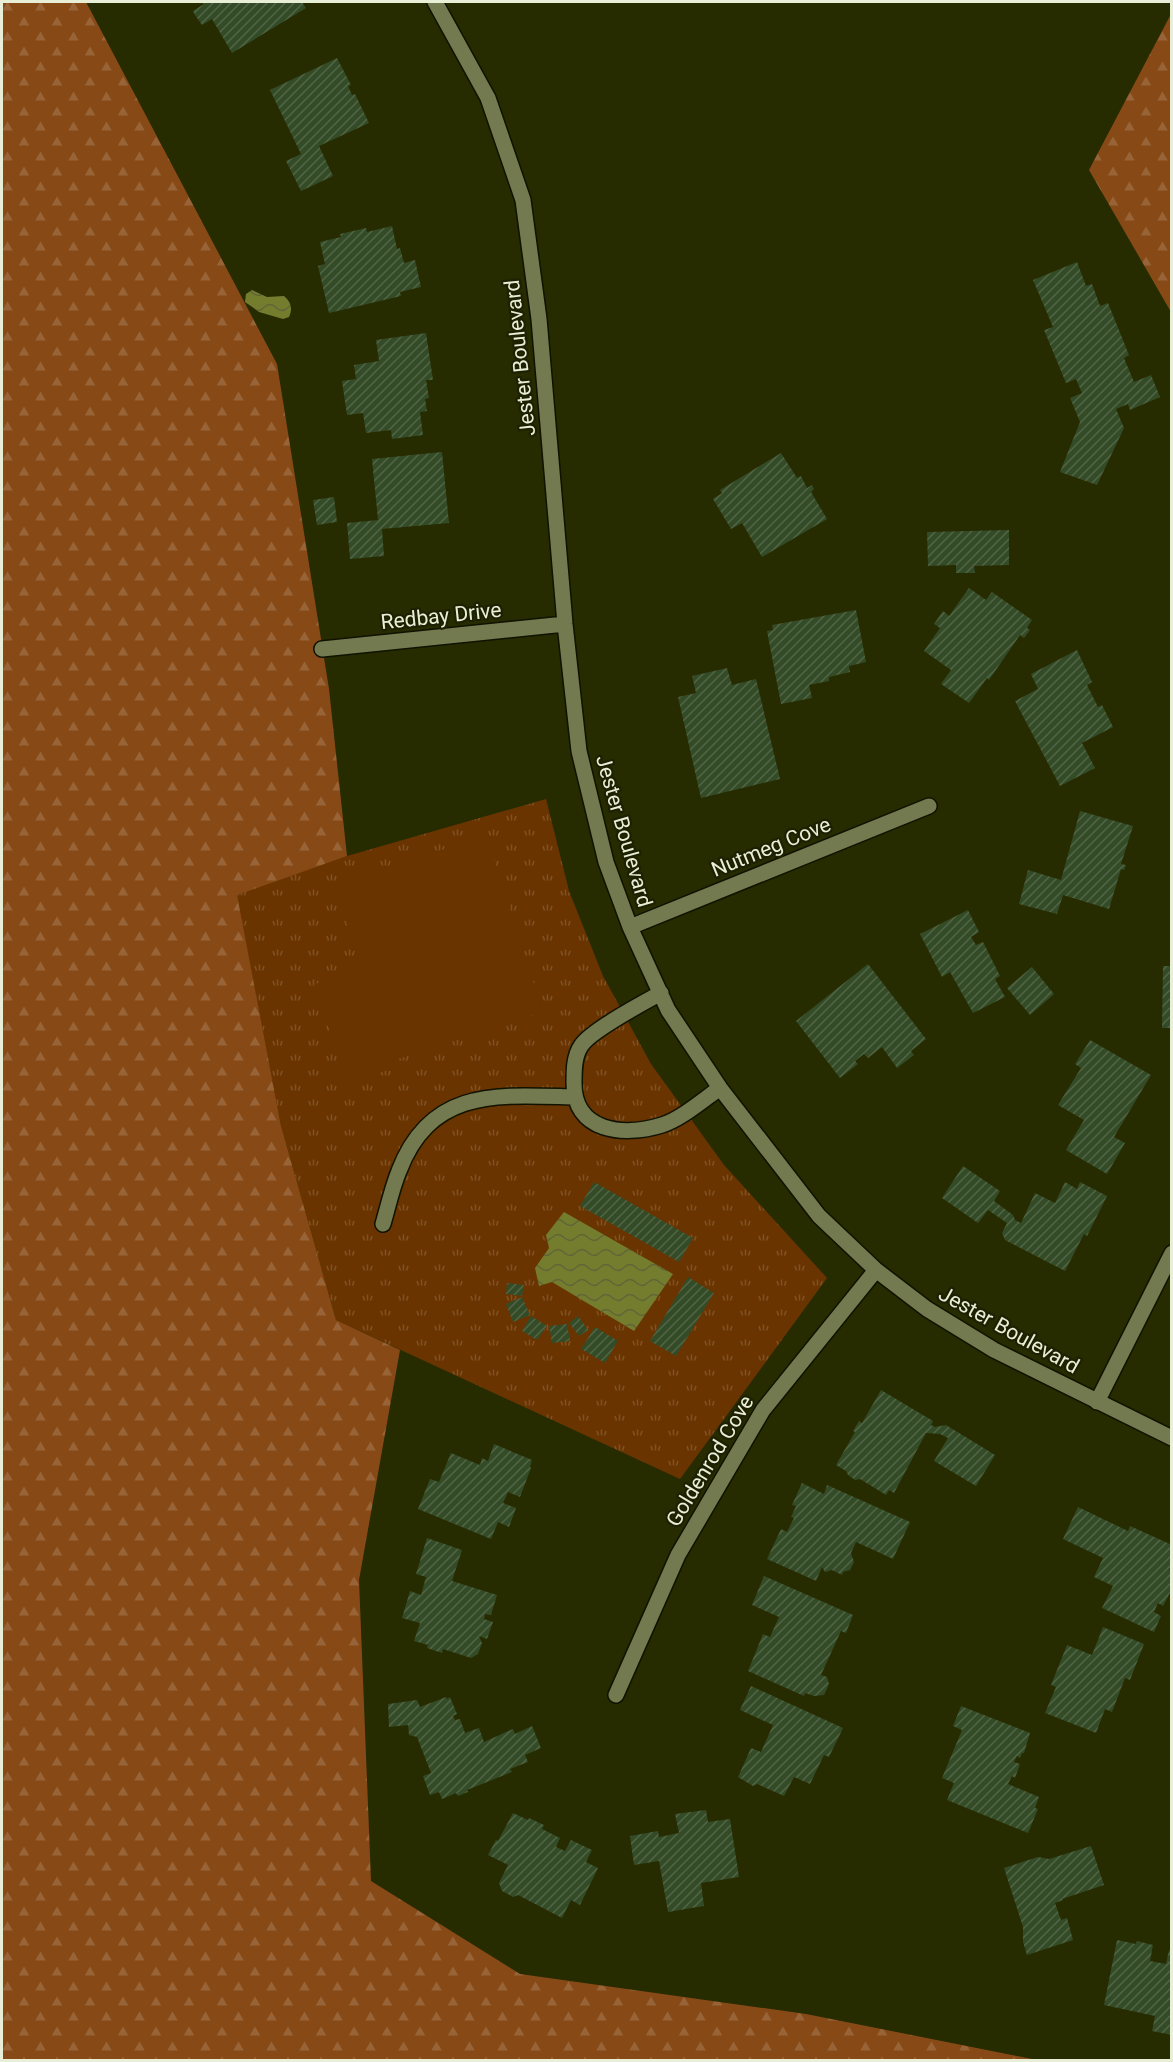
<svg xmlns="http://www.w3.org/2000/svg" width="1173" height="2062" font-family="Roboto,sans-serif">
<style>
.grass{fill:url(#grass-tufts)}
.forest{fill:url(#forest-firs)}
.garden{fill:#6a3400}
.water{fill:url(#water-waves)}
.building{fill:url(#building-hatch)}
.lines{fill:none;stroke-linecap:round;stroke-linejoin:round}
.minor-casing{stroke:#101300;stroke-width:18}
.minor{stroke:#737a4f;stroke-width:15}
.labels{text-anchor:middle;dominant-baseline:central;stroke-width:4.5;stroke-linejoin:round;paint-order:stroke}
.street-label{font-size:21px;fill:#e9eed6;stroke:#1d2102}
</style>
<defs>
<pattern id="grass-tufts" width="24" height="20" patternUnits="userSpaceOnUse" patternTransform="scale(1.5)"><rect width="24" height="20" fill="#6a3400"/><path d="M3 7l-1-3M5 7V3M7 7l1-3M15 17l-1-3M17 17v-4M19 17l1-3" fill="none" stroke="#7f5224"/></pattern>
<pattern id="forest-firs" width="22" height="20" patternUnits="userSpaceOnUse" patternTransform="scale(1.5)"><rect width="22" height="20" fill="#874a16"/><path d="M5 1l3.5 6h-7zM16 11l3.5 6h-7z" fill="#986437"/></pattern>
<pattern id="water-waves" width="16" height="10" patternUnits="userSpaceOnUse" patternTransform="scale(1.5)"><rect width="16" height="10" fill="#747d2e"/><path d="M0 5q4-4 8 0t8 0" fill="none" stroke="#5f6536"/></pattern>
<pattern id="building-hatch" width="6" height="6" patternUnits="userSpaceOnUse" patternTransform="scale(1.5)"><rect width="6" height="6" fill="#344b28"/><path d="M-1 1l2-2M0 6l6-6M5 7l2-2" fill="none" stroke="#516546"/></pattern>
</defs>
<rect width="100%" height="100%" fill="#272b00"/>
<!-- grass -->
<path class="grass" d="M546,799L569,891L603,976L651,1064L724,1165L827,1278L680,1479L336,1320L281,1126L236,894L347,856Z"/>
<!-- forest -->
<path class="forest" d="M2,2H86L277,364L329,689L347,856L237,895L281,1126L336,1320L400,1350L359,1580L371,1881L520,1974L806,2014L1037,2060H2Z
M1171,14L1172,15L1171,312L1089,170Z"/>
<!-- garden -->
<path class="garden" d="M486,836L543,1012L392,1061L394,1068L348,1083L315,984L361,969L334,884Z"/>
<!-- water -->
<path class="water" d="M252,290L267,297L284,296C291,302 293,308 289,317L283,319L259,312L245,302L246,294Z
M564,1212L673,1274L634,1331L552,1282L539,1286L535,1268L549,1248L546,1235Z"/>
<!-- building -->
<path class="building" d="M202,2H302L306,8L232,53L212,19L202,25L195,15L193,11L204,4Z
M337,58L351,85L348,86L352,95L355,94L369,123L319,146L333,176L301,191L286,161L301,154L270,90Z
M392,226L397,249L400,248L404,263L415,260L421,287L400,292L401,296L329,313L318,266L325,264L320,242L341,237L340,234L366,228L367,232Z
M1077,262L1086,286L1092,284L1100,306L1108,303L1129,355L1124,358L1134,382L1151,375L1160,397L1130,410L1128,404L1116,409L1124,428L1097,485L1060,472L1080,422L1070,398L1082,393L1076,379L1066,383L1044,330L1053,327L1033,280Z
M426,333L433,380H426L429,398L425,399L427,411L420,412L423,435L392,439L391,430L366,433L363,413L347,415L342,381L356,379L354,365L379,361L376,340Z
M442,452L449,523L382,529L384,556L350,559L347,523L378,520L372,459Z
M781,453L797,478L801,476L807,488L812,485L814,489L811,492L827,519L762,557L742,523L731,529L713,499L722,493L720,490Z
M334,497L337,522L317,525L313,500Z
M1009,530V565L974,566L975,573H956V565L928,566L927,532Z
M969,588L986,600L992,592L1032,620L1027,628L1030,630L1024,638L1020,635L989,680L987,678L969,703L941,684L951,670L924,651L940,628L934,624L943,611L949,616Z
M856,610L866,662L849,666L850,672L829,677V681L809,685L812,698L781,704L767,631L773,630L772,625Z
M1077,650L1092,682L1087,685L1098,707L1102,705L1113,727L1082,743L1095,768L1060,786L1015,701L1038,689L1031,674Z
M727,668L732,685L756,679L780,779L701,798L678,697L696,693L692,676Z
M1080,811L1133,826L1121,864L1126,865L1124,870L1121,869L1109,909L1063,895L1057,914L1019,904L1028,870L1061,880Z
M968,910L979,932L971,937L976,945L983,942L1000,976L995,979L1005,997L973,1013L950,972L942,977L920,934Z
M868,964L926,1039L911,1051L914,1055L897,1068L882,1047L868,1058L864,1054L855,1061L858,1064L840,1078L796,1021Z
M1163,966H1172V1028H1162Z
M1032,967L1054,994L1030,1015L1007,988Z
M1090,1040L1151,1075L1114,1137L1125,1143L1107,1174L1066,1150L1084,1120L1058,1105L1081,1068L1075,1064Z
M963,1166L1000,1191L994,1201L1013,1215L1015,1220L1021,1223L1035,1193L1055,1203L1065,1182L1077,1189L1080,1182L1107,1196L1087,1236L1084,1234L1065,1271L1005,1240L1002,1233L1007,1223L988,1210L978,1223L942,1198Z
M594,1182L693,1238L679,1262L580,1206Z
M688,1277L714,1293L676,1356L650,1341Z
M507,1283L524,1285L522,1296L506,1294Z
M522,1297L530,1315L513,1322L506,1304Z
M531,1316L547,1326L537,1340L522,1331Z
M578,1316L588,1330L579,1336L569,1323Z
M567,1324L570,1341L552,1343L549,1326Z
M595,1327L618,1341L605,1363L581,1349Z
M881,1390L933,1421L931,1425L935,1427L946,1425L995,1455L976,1486L934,1461L948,1438L940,1434L926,1433L894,1493L889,1490L886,1495L860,1479L855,1480L848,1475L846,1471L836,1465L855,1432L853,1431L859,1421L862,1423Z
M494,1444L532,1460L530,1467L531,1468L520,1497L508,1492L503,1503L516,1508L509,1527L498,1522L491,1539L418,1509L430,1479L439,1482L451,1453L480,1465L482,1458L488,1461Z
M802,1483L824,1494L827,1485L910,1522L893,1559L856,1542L851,1553L854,1562L850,1570L843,1572L842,1575L832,1570L825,1572L822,1567L816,1581L767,1559L781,1529L787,1532L794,1518L791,1517L796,1506L792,1505Z
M1078,1507L1128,1531L1130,1526L1172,1545V1565L1169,1570L1172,1571V1589L1163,1606L1158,1603L1154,1612L1161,1616L1154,1632L1102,1608L1113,1586L1094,1577L1103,1558L1063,1539Z
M427,1538L462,1550L452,1581L497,1595L491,1615L485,1614L484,1619L493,1622L487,1639L479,1636L482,1643L478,1654L471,1658L443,1649L442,1653L427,1648L428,1645L414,1641L420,1623L402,1618L410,1591L421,1595L426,1577L416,1574Z
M764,1576L853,1615L846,1633L841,1631L821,1675L827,1677L829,1684L824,1695L814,1696L805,1693L804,1696L748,1671L763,1634L770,1637L779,1617L752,1605Z
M1103,1627L1144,1644L1130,1680L1125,1678L1112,1712L1105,1709L1096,1733L1045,1713L1056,1687L1051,1685L1067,1645L1092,1655Z
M751,1686L843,1728L829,1757L824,1755L810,1784L794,1777L784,1796L757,1784L753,1786L738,1777L751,1748L761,1752L773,1725L740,1710Z
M446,1697L447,1699L450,1697L457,1714L453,1716L455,1720L460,1719L465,1733L479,1728L484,1742L513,1729L515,1734L532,1726L541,1748L525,1755L528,1762L510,1769L512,1772L467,1790L468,1792L458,1796L456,1793L442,1799L439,1792L430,1795L423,1776L431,1773L417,1737L409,1735L408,1725L389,1727L388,1704L417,1700L420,1707Z
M961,1706L1030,1733L1024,1753H1022L1020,1758L1017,1756L1014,1762L1020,1764L1015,1778L1012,1776L1008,1784L1039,1797L1035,1808L1038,1809L1028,1833L947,1800L954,1783L942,1778L962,1730L953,1726Z
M706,1810L708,1822L730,1819L739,1877L701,1883L704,1906L668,1912L659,1861L634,1865L630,1836L658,1831L659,1837L679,1833L675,1814Z
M513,1813L528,1820L529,1818L544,1825L542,1829L560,1838L556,1847L565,1851L571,1840L592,1850L586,1862L598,1868L580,1905L571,1900L562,1918L518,1895L513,1897L502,1891L499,1883L508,1865L488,1855L496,1840L498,1841Z
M1091,1846L1104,1885L1062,1899L1063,1900L1055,1903L1061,1920L1067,1918L1073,1940L1027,1955L1023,1942V1927L1004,1868L1038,1857L1049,1859Z
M1117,1940L1136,1944L1137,1941L1153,1945L1150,1961L1166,1964L1169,1950L1172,1951V2035L1152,2031L1155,2016L1104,2005Z"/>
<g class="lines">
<defs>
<path id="minor" d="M435,2L488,98L523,200L539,319L565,624L579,751L606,862L630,927L668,1010L720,1088L819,1216L876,1270L927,1309L994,1350L1172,1438
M322,649L565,624
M630,927L929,806
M661,993C643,1003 590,1031 581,1046C574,1056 574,1071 574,1082C573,1132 623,1137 662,1125C681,1119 703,1100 720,1088
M383,1224C388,1207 392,1188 399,1171C431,1087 499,1095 574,1097
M1097,1402L1172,1253
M616,1695L678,1555L763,1410L876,1270"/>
</defs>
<!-- minor casing -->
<use href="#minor" class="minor-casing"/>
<!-- minor -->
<use href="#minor" class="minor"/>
</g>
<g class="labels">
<!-- street labels -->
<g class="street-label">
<text transform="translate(520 358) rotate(-96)">Jester Boulevard</text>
<text transform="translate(441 616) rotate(-6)">Redbay Drive</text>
<text transform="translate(624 831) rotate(74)">Jester Boulevard</text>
<text transform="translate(771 847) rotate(-22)">Nutmeg Cove</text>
<text transform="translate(1009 1330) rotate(29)">Jester Boulevard</text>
<text transform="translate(710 1461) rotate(-59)">Goldenrod Cove</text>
</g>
</g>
<!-- border -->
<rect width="1173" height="2062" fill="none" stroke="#e9eed6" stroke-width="6"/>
</svg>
